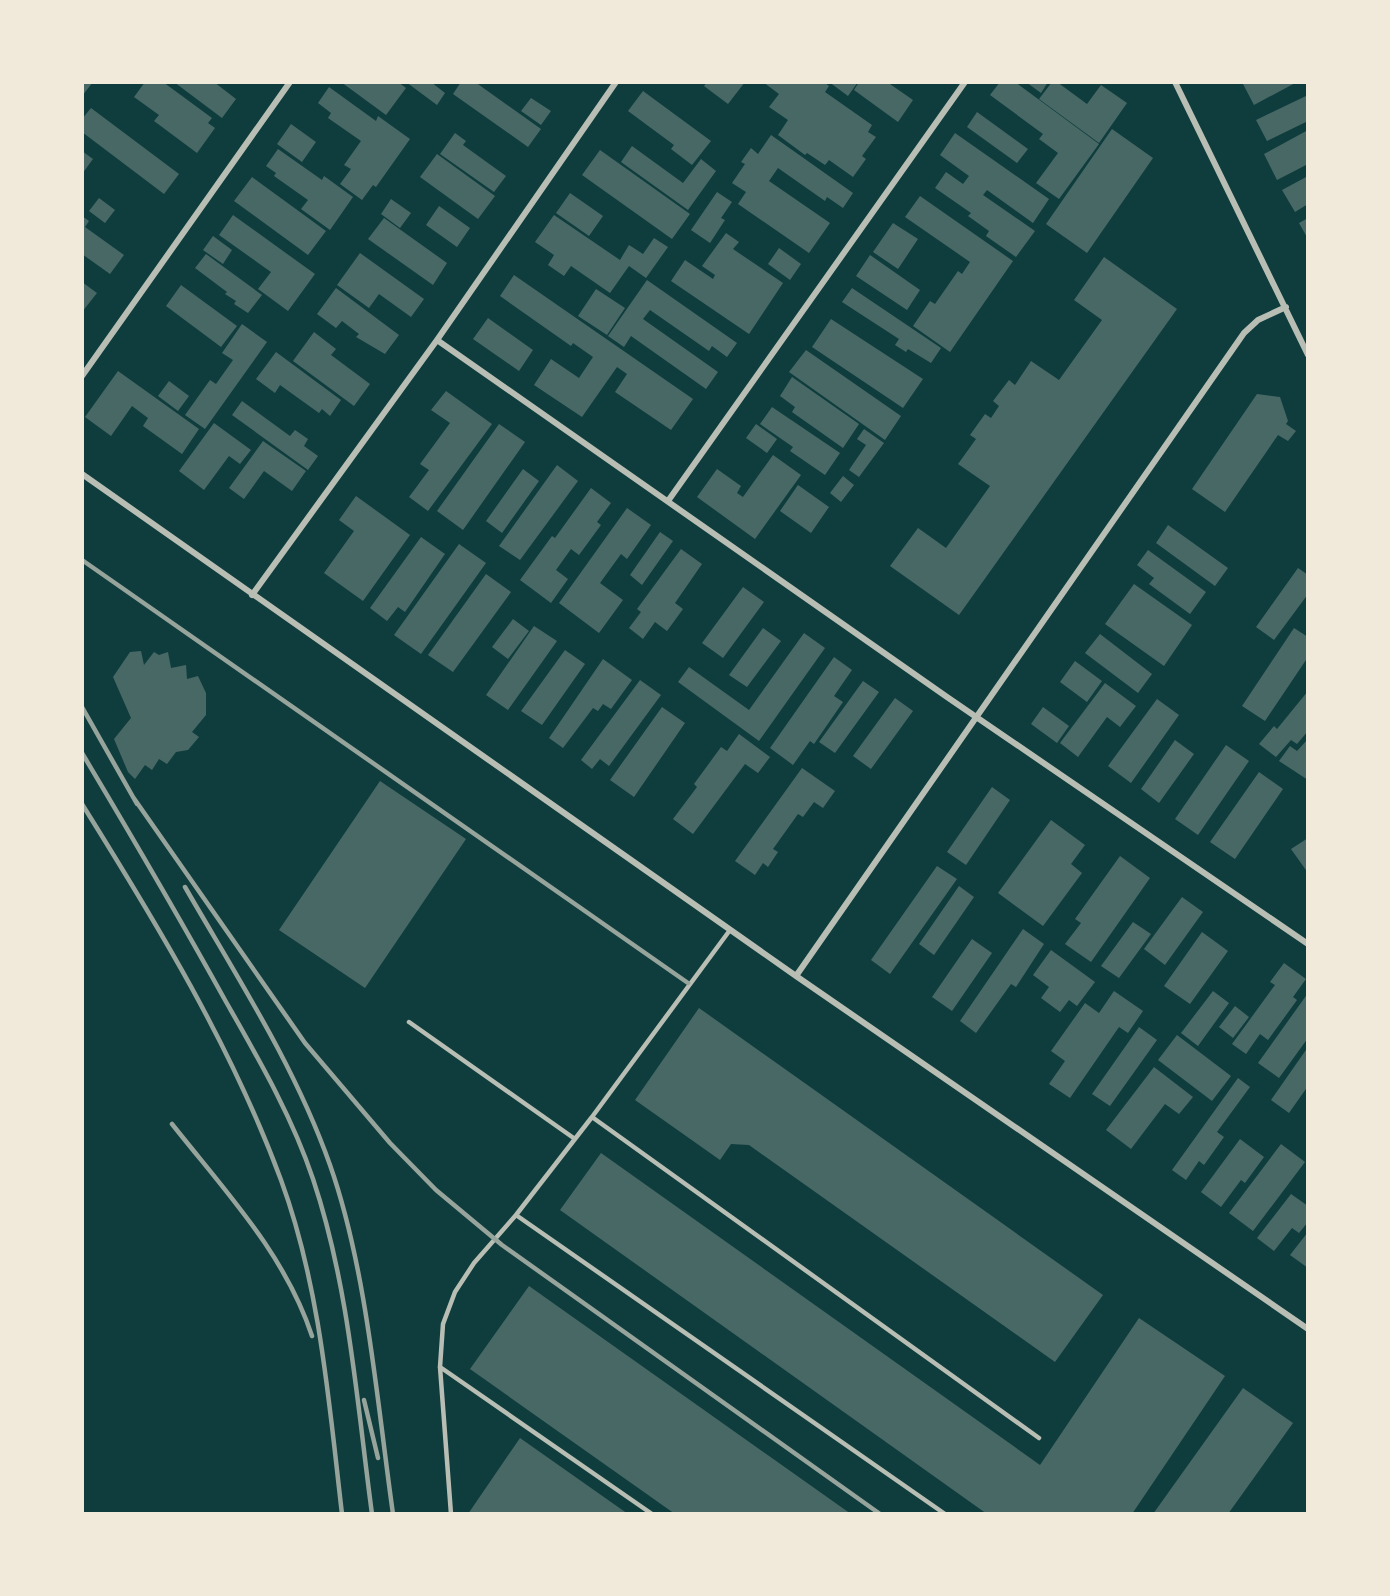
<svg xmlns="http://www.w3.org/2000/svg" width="1390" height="1596" font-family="'Space Grotesk',sans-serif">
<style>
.building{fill:#486865}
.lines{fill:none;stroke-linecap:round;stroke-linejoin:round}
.service{stroke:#b8beb3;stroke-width:4.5}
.minor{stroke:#b8beb3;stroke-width:6}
.rail{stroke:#97a49c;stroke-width:4.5}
</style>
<rect width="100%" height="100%" fill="#0f3d3e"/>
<!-- building -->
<path class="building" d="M82,82H93L82,96Z
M145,82H163L212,118L208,123L215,128L197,153L154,121L159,115L134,97Z
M174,82H214L236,99L222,118Z
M341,82H398L406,88L386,115Z
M406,82H431L445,93L437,105Z
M461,82H475L541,129L528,147L453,94Z
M707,82H745L728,104L704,86Z
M763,82H824L829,86L825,92L872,125L868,132L876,137L862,156L866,159L853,177L829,160L825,165L807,153L805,155L778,135L788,120L769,107L779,94Z
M829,82H858L848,96Z
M859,82H887L913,100L898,122L854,90Z
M1000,82H1015L1099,144L1059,199L1036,183L1058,153L1039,139L1043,134L990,95Z
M1026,82H1048L1041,93Z
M1052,82H1057L1087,104L1101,85L1127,103L1099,143L1039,99Z
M1246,82H1297L1254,105L1243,84Z
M329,87L376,121L378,116L410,139L376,187L373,185L362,200L340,184L351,169L344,165L361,141L328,118L331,113L318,103Z
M643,91L711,141L692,165L671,149L674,145L628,111Z
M1308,95V121L1267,141L1256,120Z
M531,98L551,111L541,125L521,111Z
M91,108L179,174L164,194L82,132V119Z
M977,112L1028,149L1017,163L967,127Z
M291,124L316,142L302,162L277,144Z
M1112,129L1153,158L1087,253L1046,224Z
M1308,130V164L1277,180L1264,154Z
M455,133L466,141L463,145L506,176L494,192L440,154Z
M955,133L1049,199L1033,223L987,190L983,195L1035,231L1016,257L986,236L989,231L968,216L971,213L935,188L946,172L963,184L969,176L940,155Z
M771,135L853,193L843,208L827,197L825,201L778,168L769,181L830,223L809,253L738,204L746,192L732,183L745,164L741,162L751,148L758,154Z
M632,146L683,183L701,159L716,171L688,210L621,162Z
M278,149L322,180L324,176L353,197L330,230L301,209L308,200L274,176L276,173L266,166Z
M600,150L690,214L672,239L582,175Z
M82,151L93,159L82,174Z
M437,154L495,196L478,219L420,177Z
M1308,176V204L1295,212L1282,190Z
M252,177L326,231L308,255L234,201Z
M717,192L732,202L721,218L725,220L710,243L691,230Z
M570,193L603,216L589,236L556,213Z
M920,196L1013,261L950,352L913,326L930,301L935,304L958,271L962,274L970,262L905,217Z
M99,198L115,210L105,223L89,211Z
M391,199L411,213L400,228L381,214Z
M439,206L470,228L457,247L426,225Z
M233,215L315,274L288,311L258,289L271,272L219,235Z
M554,215L620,260L629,245L643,254L654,238L668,247L646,278L629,266L610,293L571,266L564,276L548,265L554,255L535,242Z
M82,216L89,221L85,227L124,255L110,274L82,254Z
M384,218L447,263L433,285L368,239Z
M1308,218V239L1299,223Z
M893,223L918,239L898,269L873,252Z
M726,233L739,242L733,249L783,283L749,334L671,281L685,260L713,279L715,275L702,266Z
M213,236L232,250L223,264L203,250Z
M779,248L801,264L790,280L768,264Z
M360,253L424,299L411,317L379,294L369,308L337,285Z
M206,254L262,295L248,313L234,304L236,301L225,294L227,292L195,268Z
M870,255L920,290L907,310L856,276Z
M1104,257L1177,309L959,615L890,566L918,528L946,548L990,486L958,464L976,439L970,435L985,414L991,418L999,406L993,401L1009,380L1015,385L1031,361L1059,380L1102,320L1074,300Z
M514,275L693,399L671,430L615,392L627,374L617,367L582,417L534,385L551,359L579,378L593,357L573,343L571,346L500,296Z
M647,280L737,343L727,357L712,346L709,351L650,310L643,319L718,372L706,389L631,336L624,347L608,336Z
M82,282L97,293L82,312Z
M181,285L237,326L221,347L166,306Z
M336,288L399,335L385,354L356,337L359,334L342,321L336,328L317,314Z
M852,288L941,348L931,363L908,349L906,352L895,345L899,339L842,302Z
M596,289L625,308L607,335L578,316Z
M488,318L533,350L519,371L473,339Z
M831,319L923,379L903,408L812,347Z
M242,324L267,342L205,429L185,415L210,380L216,384L233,360L222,353Z
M314,332L336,349L331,355L370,384L354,406L293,361Z
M806,350L901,416L885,440L789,372Z
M276,352L341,400L330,416L322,409L319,413L280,385L275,393L256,379Z
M118,371L199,429L182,454L143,426L148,418L132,406L111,436L85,417Z
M792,377L859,424L843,448L792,412L795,407L780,396Z
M169,381L189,396L178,411L158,396Z
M446,391L492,424L428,511L409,497L429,470L420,464L450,423L431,410Z
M1257,394L1280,397L1288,421L1286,424L1296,431L1288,441L1278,435L1225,512L1192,489Z
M242,401L290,436L295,430L308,439L304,446L318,456L308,470L232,415Z
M772,407L840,453L825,475L790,451L793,447L760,424Z
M214,423L251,450L240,464L229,456L204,490L179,471Z
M499,424L525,442L463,530L437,511Z
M756,424L777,439L767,453L746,438Z
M864,429L884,443L859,477L849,470L866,445L857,439Z
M263,441L306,471L292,491L264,471L244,499L229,488Z
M773,455L801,475L755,539L697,497L717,469L741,486L737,493L743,497Z
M557,465L578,481L520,560L499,546Z
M523,469L539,481L502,533L486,521Z
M843,476L854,485L841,502L830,493Z
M798,485L829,507L811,533L780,511Z
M591,488L611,503L597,522L601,525L579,555L571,549L556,570L568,579L551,603L520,580L552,536L555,538Z
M356,496L410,535L363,601L324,573L354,531L339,520Z
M627,508L651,525L627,559L621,554L600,583L623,600L599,633L559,603Z
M1168,525L1228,568L1215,586L1156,543Z
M660,532L673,541L642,585L630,575Z
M421,537L445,554L405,612L398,607L387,621L370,608Z
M459,544L486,563L421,654L394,635Z
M681,549L702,564L675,603L683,609L667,631L655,622L643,639L629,628L641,612L637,609Z
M1148,550L1206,592L1190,614L1149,584L1154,578L1137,565Z
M1298,568L1308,575V594L1274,640L1256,627Z
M486,574L511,592L453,672L428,655Z
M1134,584L1192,625L1164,666L1105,624Z
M743,587L764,602L723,658L702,643Z
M513,619L529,631L508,659L492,647Z
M534,626L557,641L508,710L486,695Z
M763,628L781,641L747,687L729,675Z
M1294,628L1308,637V657L1265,721L1242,706Z
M804,633L825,648L759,741L678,682L689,667L749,710Z
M1100,634L1152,674L1138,693L1085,653Z
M565,650L585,664L542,725L521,711Z
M141,651L144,665L154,652L159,655L168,652L171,668L186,665L187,679L198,676L206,693V715L192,732L199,737L188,750L176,752L167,764L159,759L152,770L145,765L135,779L128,772L114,739L131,718L113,677L130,652Z
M834,657L852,670L834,696L843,702L814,744L810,741L793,765L770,748Z
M603,659L632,680L611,709L603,704L598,711L593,708L563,748L549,738Z
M1075,661L1102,681L1087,702L1060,682Z
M640,680L661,695L609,766L600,759L592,769L581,760Z
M863,681L879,692L835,753L819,742Z
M1105,683L1136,706L1120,727L1107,717L1078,757L1060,743Z
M1308,691V731L1297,744L1291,740L1276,757L1259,744L1274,726L1277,729Z
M895,698L913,711L871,769L853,756Z
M1157,699L1179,715L1131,783L1108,766Z
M662,707L685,723L634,797L610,780Z
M1043,707L1069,726L1057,743L1031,724Z
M739,734L770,757L758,773L745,764L693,834L673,819L697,787L694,784L721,747L727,751Z
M1308,739V780L1279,761L1290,746L1297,751Z
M1175,740L1194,754L1159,803L1141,789Z
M1226,745L1249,761L1198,835L1175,819Z
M802,768L835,791L823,808L814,802L803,817L798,814L773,849L778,852L768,867L763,863L755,875L735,861Z
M1259,772L1283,789L1235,859L1210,842Z
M380,781L466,839L365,988L279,930Z
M992,787L1010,800L966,865L947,852Z
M1051,820L1085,845L1071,864L1082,873L1043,926L998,893Z
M1308,838V873L1291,849Z
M1120,856L1150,878L1091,962L1065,944L1081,923L1075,919Z
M937,866L957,879L890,974L871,960Z
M959,886L974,897L934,955L919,944Z
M1182,897L1203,912L1165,965L1144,949Z
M1133,922L1151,934L1119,978L1101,966Z
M1023,929L1044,944L1016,987L1011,984L976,1033L960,1021Z
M1202,932L1228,951L1190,1004L1164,986Z
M972,939L992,953L952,1011L932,997Z
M1051,950L1095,982L1077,1006L1069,1000L1060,1012L1041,998L1049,987L1033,975Z
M1284,963L1306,979L1293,997L1297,1000L1268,1040L1260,1034L1246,1054L1232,1044L1275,985L1270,982Z
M1114,991L1143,1011L1128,1033L1119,1027L1070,1098L1049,1084L1065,1061L1051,1051L1085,1003L1099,1013Z
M1213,991L1229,1003L1198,1046L1181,1033Z
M1308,993V1038L1279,1078L1258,1063Z
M1235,1006L1249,1017L1233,1038L1219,1027Z
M699,1008L1103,1295L1055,1362L749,1145L731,1144L720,1160L635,1100Z
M1139,1027L1157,1040L1110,1106L1092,1094Z
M1177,1035L1231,1076L1212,1101L1158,1060Z
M1308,1047V1086L1289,1113L1271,1100Z
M1154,1067L1193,1097L1179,1114L1165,1104L1131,1149L1106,1130Z
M1238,1078L1250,1087L1217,1132L1224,1137L1204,1165L1199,1161L1186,1180L1172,1170Z
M1240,1139L1264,1157L1245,1183L1241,1180L1221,1207L1201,1192Z
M1281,1144L1305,1162L1253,1231L1229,1213Z
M601,1153L1040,1465L1139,1318L1225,1376L1132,1514H987L560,1210Z
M1291,1194L1308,1206V1222L1299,1233L1292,1228L1274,1251L1257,1238Z
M1308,1232V1268L1290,1255Z
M529,1286L851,1514H675L470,1369Z
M1243,1388L1293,1423L1228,1514H1153Z
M520,1438L628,1514H468Z"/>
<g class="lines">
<!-- service -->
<path class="service" d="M409,1022L575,1139
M592,1117L1039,1438
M516,1215L945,1514
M440,1367L652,1514
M451,1514L440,1367L443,1324L455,1292L474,1263L516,1215L592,1117L730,930"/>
<!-- minor -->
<path class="minor" d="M1175,82L1308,355
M437,340L947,697L1308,944
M82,376L290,82
M82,474L796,976L1308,1329
M668,501L965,82
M252,595L437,340L616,82
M796,976L1244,333L1258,320L1286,307"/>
<!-- rail -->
<path class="rail" d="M82,560L688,983
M82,707L137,804
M82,753C131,835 179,917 225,1000C258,1058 292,1116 313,1179C349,1286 357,1403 372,1514
M133,797L305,1043L390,1143L436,1190L502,1245L880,1514
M82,804C157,924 232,1047 281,1180C320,1286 329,1403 342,1514
M185,887C237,977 295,1066 330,1165C367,1270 377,1402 393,1514
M172,1124C225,1191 285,1254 312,1336
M364,1400L378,1458"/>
</g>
<!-- border -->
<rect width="1390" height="1596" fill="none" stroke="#f1e9da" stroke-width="168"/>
</svg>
